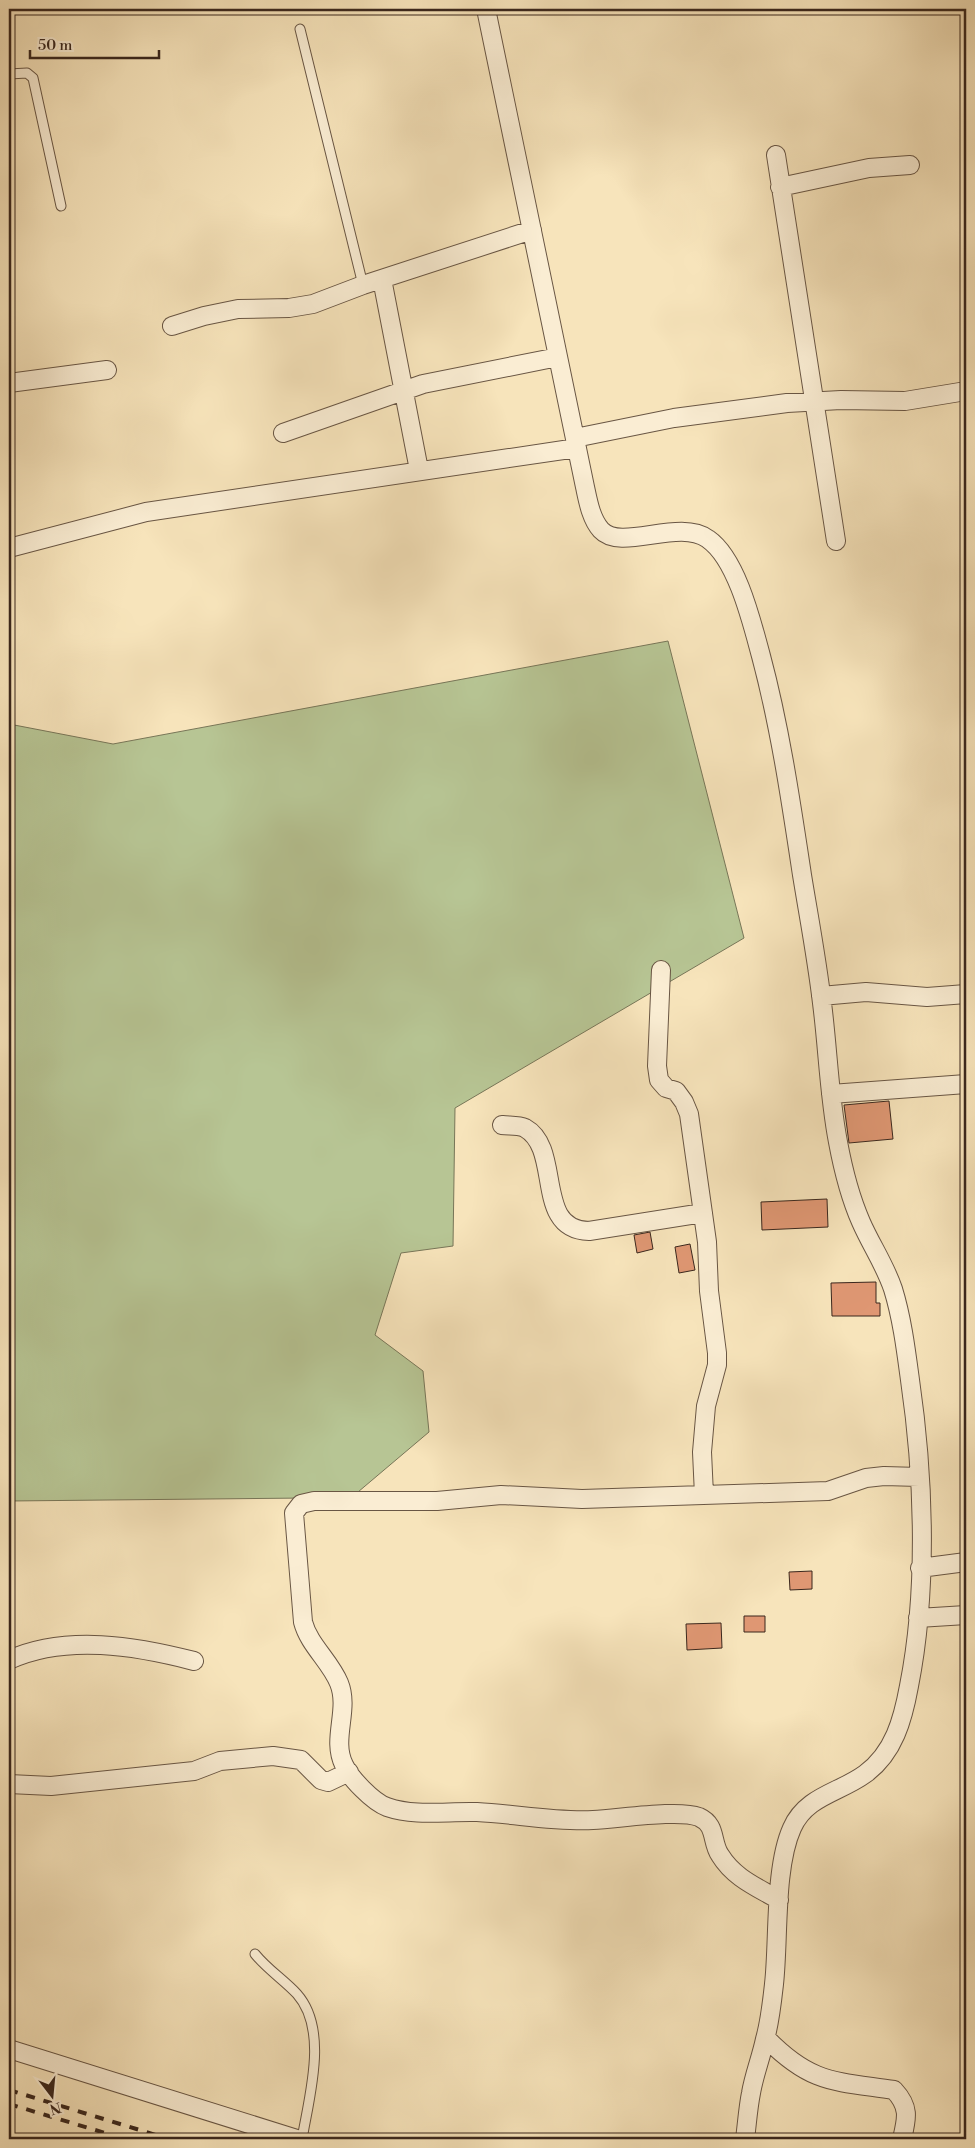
<svg xmlns="http://www.w3.org/2000/svg" width="975" height="2148" font-family="'Libre Bodoni',serif">
<style>
.green{fill:#b7c594;stroke:#787658}
.building{fill:#df9773;stroke:#3a271d}
.lines{fill:none;stroke-linecap:round;stroke-linejoin:round}
.service-casing{stroke:#695644;stroke-width:11}
.minor-casing{stroke:#695644;stroke-width:20}
.service{stroke:#faedd3;stroke-width:9}
.minor{stroke:#faedd3;stroke-width:18}
.rail{stroke:#3a271d;stroke-width:4;stroke-dasharray:9 9;stroke-linecap:butt}
</style>
<rect width="100%" height="100%" fill="#f7e4bb"/>
<filter id="stains"><feTurbulence type="fractalNoise" baseFrequency=".004" numOctaves="4"/><feColorMatrix values="0 0 0 0 .2 0 0 0 0 .09 0 0 0 0 .02 0 0 0 .5 -.17"/></filter>
<radialGradient id="worn" r=".72"><stop offset=".6" stop-color="#630" stop-opacity="0"/><stop offset="1" stop-color="#630" stop-opacity=".3"/></radialGradient>
<!-- green -->
<path class="green" d="M668,641L744,938L455,1108L453,1246L401,1253L375,1335L423,1371L429,1432L358,1492L306,1498L9,1501V724L113,744Z"/>
<!-- building -->
<path class="building" d="M889,1101L893,1139L849,1143L844,1105Z
M827,1199L828,1227L762,1230L761,1202Z
M650,1232L653,1249L637,1253L634,1235Z
M690,1244L695,1270L679,1273L675,1247Z
M876,1282V1303H880V1316H832L831,1283Z
M812,1571V1589L790,1590L789,1572Z
M744,1616H765V1632H744Z
M721,1623L722,1648L687,1650L686,1624Z"/>
<g class="lines">
<defs>
<path id="service" d="M300,29L363,285
M9,74L27,73L33,78L61,206
M255,1954C267,1969 284,1980 297,1994C329,2030 309,2097 302,2139"/>
<path id="minor" d="M486,9L585,487C588,501 591,519 601,530C621,552 679,518 708,539C737,559 752,623 761,656C780,727 791,802 802,875C809,918 817,960 822,1003C828,1049 829,1096 838,1142C843,1169 850,1197 861,1222C871,1245 885,1265 893,1289C902,1318 906,1350 910,1380C924,1476 928,1590 909,1686C903,1719 894,1753 865,1774C839,1793 806,1796 792,1828C774,1868 779,1940 774,1984C772,2002 770,2022 765,2039C761,2058 754,2075 751,2093C748,2108 747,2124 745,2139
M776,155L836,541
M780,187L869,168L910,165
M382,279L419,470
M172,326L204,316L238,309L289,308L313,304L363,285L532,230
M9,383L107,370
M283,433L423,384L558,357
M575,438L674,418L787,403L841,400L905,401L966,391
M9,548L146,512L577,448
M661,970L657,1066L659,1080L666,1088L676,1091L684,1102L689,1114L707,1242L709,1291L717,1353V1365L706,1406L702,1452L704,1495
M821,996L866,992L927,997L966,994
M831,1094L966,1084
M502,1125C509,1126 518,1125 525,1128C563,1149 533,1230 589,1231L703,1213
M920,1568L966,1562
M918,1618L966,1615
M9,1660C66,1634 136,1646 194,1661
M9,1784L51,1786L194,1771L220,1761L273,1756L301,1760L321,1780L328,1782L349,1772
M779,1900C757,1887 734,1878 720,1855C711,1842 717,1825 699,1817C678,1809 619,1819 593,1820C554,1822 516,1814 477,1812C446,1811 416,1817 387,1807C373,1802 350,1778 344,1765C331,1739 350,1710 339,1683C330,1661 309,1645 303,1622L294,1513L301,1504L314,1501H437L501,1495L582,1499L828,1491L866,1478L884,1476L919,1477
M766,2038C811,2084 834,2081 894,2090C910,2107 907,2118 902,2139
M9,2049L297,2139"/>
</defs>
<!-- service casing -->
<use href="#service" class="service-casing"/>
<!-- minor casing -->
<use href="#minor" class="minor-casing"/>
<!-- service -->
<use href="#service" class="service"/>
<!-- minor -->
<use href="#minor" class="minor"/>
<!-- rail -->
<path class="rail" d="M9,2090L169,2139
M9,2104L125,2139"/>
</g>
<!-- margin -->
<rect width="975" height="2148" fill="none" stroke="#f7e4bb" stroke-width="30"/>
<rect x="10" y="10" width="955" height="2128" fill="none" stroke="#3a271d" stroke-width="2.5"/>
<rect x="15" y="15" width="945" height="2118" fill="none" stroke="#3a271d"/>
<!-- north arrow -->
<g transform="translate(52 2096) rotate(164)" stroke="#faedd3" stroke-width="4" paint-order="stroke">
<path d="M0-4L9 19L0 12L-9 19Z" fill="#3a271d"/>
<text y="-8" font-size="14" font-weight="bold" text-anchor="middle" fill="#3a271d">N</text>
</g>
<!-- scale -->
<path d="M30 50v8h129v-8" fill="none" stroke="#3a271d" stroke-width="2.5"/>
<text x="38" y="50" font-size="15" fill="#3a271d" stroke="#faedd3" stroke-width="4" paint-order="stroke">50 m</text>
<rect width="100%" height="100%" filter="url(#stains)"/>
<rect width="100%" height="100%" fill="url(#worn)"/>
</svg>
